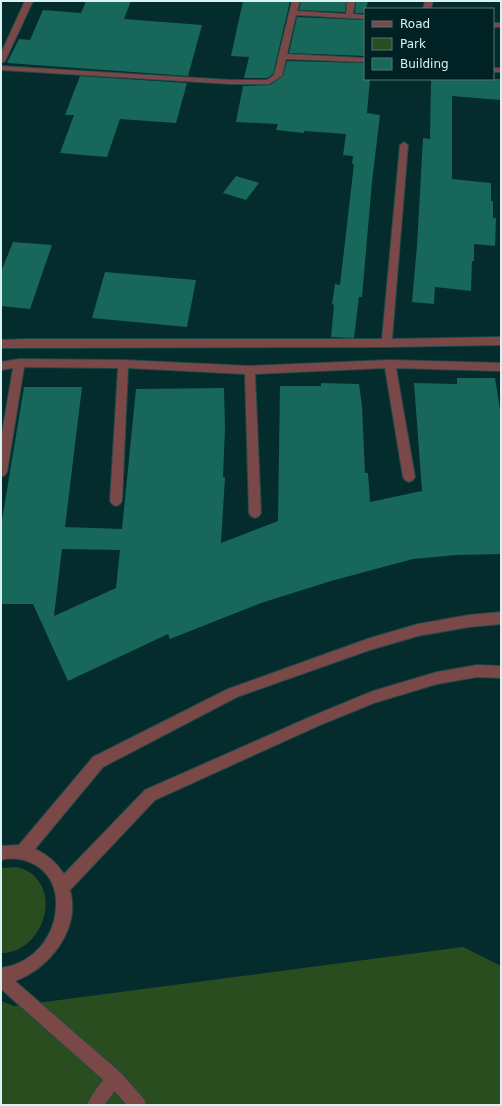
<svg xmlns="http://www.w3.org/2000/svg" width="502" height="1106" font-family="'DejaVu Sans',sans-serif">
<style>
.green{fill:#2a4d20}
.building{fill:#17675a;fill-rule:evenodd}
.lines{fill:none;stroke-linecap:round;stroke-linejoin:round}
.service-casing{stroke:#234849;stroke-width:2}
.minor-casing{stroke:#234849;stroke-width:2}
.service{fill:#7b4848;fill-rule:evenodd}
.minor{fill:#7b4848;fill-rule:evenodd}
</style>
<rect width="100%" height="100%" fill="#052c2d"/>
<!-- green -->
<path class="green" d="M16,867C24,869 32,872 37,879C59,905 36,954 1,953V868Z
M463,947L501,966V1105H1V1001L14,1006Z"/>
<!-- building -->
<path class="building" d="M86,1H131L124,19L202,25L188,76L7,63L19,39L30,40L43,10L81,13Z
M243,1H290L273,74L267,78H244L249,57L231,56Z
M301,1H346L345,12L299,10Z
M356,1H368L365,13H355Z
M297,17L365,20V56L289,53Z
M287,61L365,63V79H370L367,113L380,115L372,182L362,297H359L354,338L331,337L334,305L332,304L335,284L340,285L354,164H352L353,156L343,155L346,134L304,131V133L276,130L278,124L236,122L243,86L270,85L283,76Z
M80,76L187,83L176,123L120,119L107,157L60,153L74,115H65Z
M431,79H501V100L452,96V179L491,183V201H493V218H496L495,246L474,244V261H472L471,291L435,287L434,304L412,302L417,246L423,138L430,139Z
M236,176L259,183L246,200L223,193Z
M13,242L52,245L30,309L1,306V272Z
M105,272L196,280L187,327L92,318Z
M457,378H495L501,416V554L457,555L413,559L331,581L261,603L170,639L168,634L68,681L33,604H1V526L24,387H82L65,527L122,529L136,389L224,388L225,429L223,477H225L221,543L278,521L280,386H321V383L359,384L362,406L365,473H368L370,502L422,491L414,383L457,384ZM62,549L120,550L116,588L54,616Z"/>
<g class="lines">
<defs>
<path id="service" d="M115,1071L120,1074L123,1079L120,1084L104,1105H87C92,1094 104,1076 115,1071Z"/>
<path id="minor" d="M25,1H33L5,61L1,63V53Z
M292,1H300L297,11L346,14L347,1H355L353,14L365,15V19L296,15L287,54L365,58V62L286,59L282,76L269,84H231L1,70V66L231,80H267L274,75Z
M425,1H433L431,9H423Z
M493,23H501V27H493Z
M493,68H501V72H493Z
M404,142L408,145L392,339L501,337V345L387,347L1,348V340L28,339H382L400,145Z
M19,359L123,360L250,366L390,360L501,363V371L396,368L415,477L413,480L409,482L405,480L403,477L385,368L255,374L261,513L259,516L255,518L251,516L249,513L245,374L128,368L122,501L120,504L116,506L112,504L110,501L118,368L24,367L7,472L5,475L1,477V439L13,368L1,370V362Z
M501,612V624L469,627L418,636L370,650L237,697L103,767L35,849C48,855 56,862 64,874L145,790L310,717L373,691L437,672L477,665L501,666V678L477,677L437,684L374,703L320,725L155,800L70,890C81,929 50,968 15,981L121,1073L144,1099L146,1105H127L109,1085L1,989V968C36,963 58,933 56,899C55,884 47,871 34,864C24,859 12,857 1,860V846L19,845L93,757L228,689L370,638L418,624L469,615Z"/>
</defs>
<!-- service casing -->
<use href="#service" class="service-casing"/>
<!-- minor casing -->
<use href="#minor" class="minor-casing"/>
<!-- service -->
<use href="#service" class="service"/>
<!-- minor -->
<use href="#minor" class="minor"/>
</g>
<!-- border -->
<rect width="502" height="1106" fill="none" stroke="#d9f2f3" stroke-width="4"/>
<!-- legend -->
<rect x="364" y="8" width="130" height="72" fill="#002224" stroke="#577577"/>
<rect x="372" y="21" width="20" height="6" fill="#7b4848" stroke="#577577"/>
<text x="400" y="28" font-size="12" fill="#d9f2f3">Road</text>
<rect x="372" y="38" width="20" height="12" fill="#2a4d20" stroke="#577577"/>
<text x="400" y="48" font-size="12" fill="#d9f2f3">Park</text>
<rect x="372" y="58" width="20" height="12" fill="#17675a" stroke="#577577"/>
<text x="400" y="68" font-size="12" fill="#d9f2f3">Building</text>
</svg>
